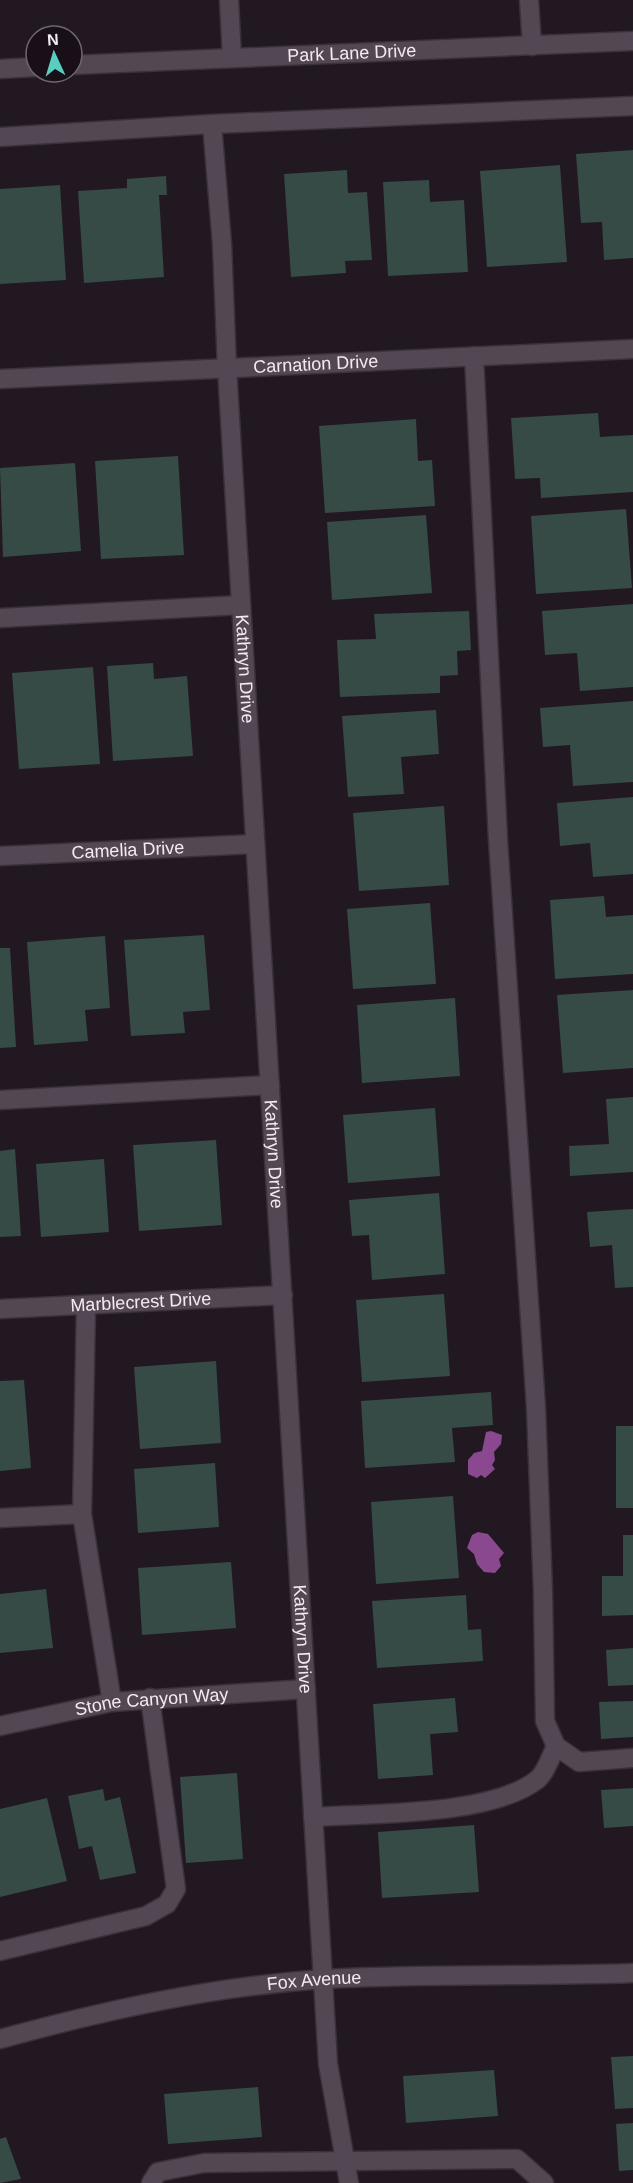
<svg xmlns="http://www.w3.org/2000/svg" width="633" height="2183" font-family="Arial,sans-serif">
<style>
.water{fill:#8a498e}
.building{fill:#364a46}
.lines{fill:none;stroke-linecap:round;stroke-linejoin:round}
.service-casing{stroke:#39323a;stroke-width:21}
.minor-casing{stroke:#39323a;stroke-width:21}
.secondary-casing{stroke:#39323a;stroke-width:21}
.service{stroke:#534753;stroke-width:18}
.minor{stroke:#534753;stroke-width:18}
.secondary{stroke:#534753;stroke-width:18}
.labels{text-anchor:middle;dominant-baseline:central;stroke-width:4.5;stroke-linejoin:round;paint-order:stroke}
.street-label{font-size:18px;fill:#f2ebf3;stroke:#180f19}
</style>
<rect width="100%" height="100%" fill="#221822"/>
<!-- water -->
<path class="water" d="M491,1431L502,1435L501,1444L494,1452L495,1460L492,1465L495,1469L485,1478L481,1475L477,1478L468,1474V1460L474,1453L482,1451L486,1432Z
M478,1532L488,1534L504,1553L499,1559L501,1566L495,1573L484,1572L477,1564L474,1554L467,1548L472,1535Z"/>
<!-- building -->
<path class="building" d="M633,150V258L604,260L602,222L581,223L576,154Z
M560,165L567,262L487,267L480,171Z
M347,170L348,193L367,192L372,260L345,261L346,273L291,277L284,174Z
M166,176L167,195H159L164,277L84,283L78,191L127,188V179Z
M429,180L430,202L464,200L468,272L388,276L383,182Z
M60,185L66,280L0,284V189Z
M598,413L600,437L633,435V492L541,498L540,478L515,479L511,418Z
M416,419L418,461L432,460L435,506L325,513L319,426Z
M178,456L184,555L101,559L95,461Z
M75,463L81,551L3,557L0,468Z
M626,509L632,588L536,594L531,516Z
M426,515L432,593L332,600L327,522Z
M633,604V687L580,691L577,653L545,655L542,611Z
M469,611L471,650L457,651L458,675L440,676V693L340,697L337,640L376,639L374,614Z
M153,663L154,679L187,676L193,756L113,761L107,666Z
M93,667L100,764L19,769L12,673Z
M633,701V782L573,786L570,745L543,747L540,708Z
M436,710L439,754L401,757L404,794L348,797L342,716Z
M633,797V874L593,877L590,843L560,846L557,803Z
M444,806L449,885L359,891L353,813Z
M604,896L606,917L633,915V974L555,979L550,900Z
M430,903L436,984L353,989L347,909Z
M204,935L210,1010L183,1012L185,1033L131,1036L124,940Z
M105,936L110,1008L85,1010L88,1041L34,1045L27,942Z
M0,948H10L16,1047L0,1048Z
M633,990V1068L563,1073L557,995Z
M455,998L460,1076L362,1083L357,1005Z
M633,1097V1172L570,1176L569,1146L609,1144L606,1099Z
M435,1108L440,1176L348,1183L343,1115Z
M216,1140L222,1225L139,1231L133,1145Z
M15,1149L21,1236L0,1237V1151Z
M104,1159L109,1232L41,1237L36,1164Z
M439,1193L445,1274L372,1280L369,1235L352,1236L349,1200Z
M633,1209V1287L615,1288L612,1245L590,1247L587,1212Z
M444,1294L450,1376L362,1382L356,1300Z
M216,1361L221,1443L140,1449L134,1367Z
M24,1380L31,1468L0,1471V1381Z
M491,1392L493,1425L452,1428L455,1462L365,1468L361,1401Z
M616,1426H633V1508H616Z
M215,1463L219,1527L138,1533L134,1469Z
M453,1496L459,1578L376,1584L371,1502Z
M623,1535H633V1615L602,1616V1576H623Z
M231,1562L236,1628L142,1635L138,1568Z
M46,1589L53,1648L0,1653V1594Z
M466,1595L468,1630L481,1629L483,1661L377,1668L372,1601Z
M633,1648V1685L608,1686L606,1650Z
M455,1698L458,1732L430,1734L433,1775L378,1779L373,1704Z
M633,1701V1737L601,1739L599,1702Z
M237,1773L243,1859L186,1863L180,1777Z
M633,1788V1826L604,1828L601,1790Z
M103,1789L105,1801L120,1797L136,1873L100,1880L92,1846L79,1849L68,1796Z
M47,1798L67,1881L0,1897V1809Z
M474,1825L479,1892L382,1898L378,1832Z
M633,2056V2108L615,2109L611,2057Z
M494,2070L498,2116L406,2123L403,2076Z
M258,2087L262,2137L168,2144L164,2094Z
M633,2123V2170L619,2171L616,2124Z
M6,2137L21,2179L0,2183V2139Z"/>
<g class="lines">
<defs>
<path id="service" d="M529,0L532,46
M0,137L212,124L633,106
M474,356L498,840L536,1408L543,1592L545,1721L556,1746L579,1762L633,1758
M0,618L241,605
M0,1100L270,1085
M86,1305L82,1514L112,1702
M0,1518L82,1514
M313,1817C372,1813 493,1816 538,1779C546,1772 551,1756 556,1746
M0,1951L146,1916L167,1904L176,1889L150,1698
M151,2183L158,2172L204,2163L517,2159L544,2183"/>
<g id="minor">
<path d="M229,0L232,58"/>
<path id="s1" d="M72,65L633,41"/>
<path d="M0,69L36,67"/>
<path id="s2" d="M212,124L222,244L227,368L328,2064L349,2183"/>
<path id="s3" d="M0,379L633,349"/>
<path id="s4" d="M0,856L255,844"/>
<path id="s5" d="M0,1309L283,1295"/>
<path id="s6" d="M0,1726L112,1702L306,1689"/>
</g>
<g id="secondary">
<path id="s7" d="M0,2039C106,2010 215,1986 325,1979C428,1973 530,1977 633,1973"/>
</g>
</defs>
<!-- service casing -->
<use href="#service" class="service-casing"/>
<!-- minor casing -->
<use href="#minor" class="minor-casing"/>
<!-- secondary casing -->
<use href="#secondary" class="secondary-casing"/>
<!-- service -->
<use href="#service" class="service"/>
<!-- minor -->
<use href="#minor" class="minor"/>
<!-- secondary -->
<use href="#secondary" class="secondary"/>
</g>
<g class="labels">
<!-- street labels -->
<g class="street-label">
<text stroke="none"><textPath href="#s1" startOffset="280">Park Lane Drive</textPath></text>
<text stroke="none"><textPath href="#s3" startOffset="316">Carnation Drive</textPath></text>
<text stroke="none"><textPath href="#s2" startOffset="546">Kathryn Drive</textPath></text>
<text stroke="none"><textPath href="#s4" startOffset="128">Camelia Drive</textPath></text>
<text stroke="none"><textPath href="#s2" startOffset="1032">Kathryn Drive</textPath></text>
<text stroke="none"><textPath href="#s5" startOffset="141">Marblecrest Drive</textPath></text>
<text stroke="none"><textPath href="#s2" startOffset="1518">Kathryn Drive</textPath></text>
<text stroke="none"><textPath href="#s6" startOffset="154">Stone Canyon Way</textPath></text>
<text stroke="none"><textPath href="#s7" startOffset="320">Fox Avenue</textPath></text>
</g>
</g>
<!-- north arrow -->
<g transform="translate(54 54) rotate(356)"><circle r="28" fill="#180f19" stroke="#6f6770" stroke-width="1.5"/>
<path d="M0-4.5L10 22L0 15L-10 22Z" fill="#59cebf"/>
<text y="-9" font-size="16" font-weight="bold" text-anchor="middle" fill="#f2ebf3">N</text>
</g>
</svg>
